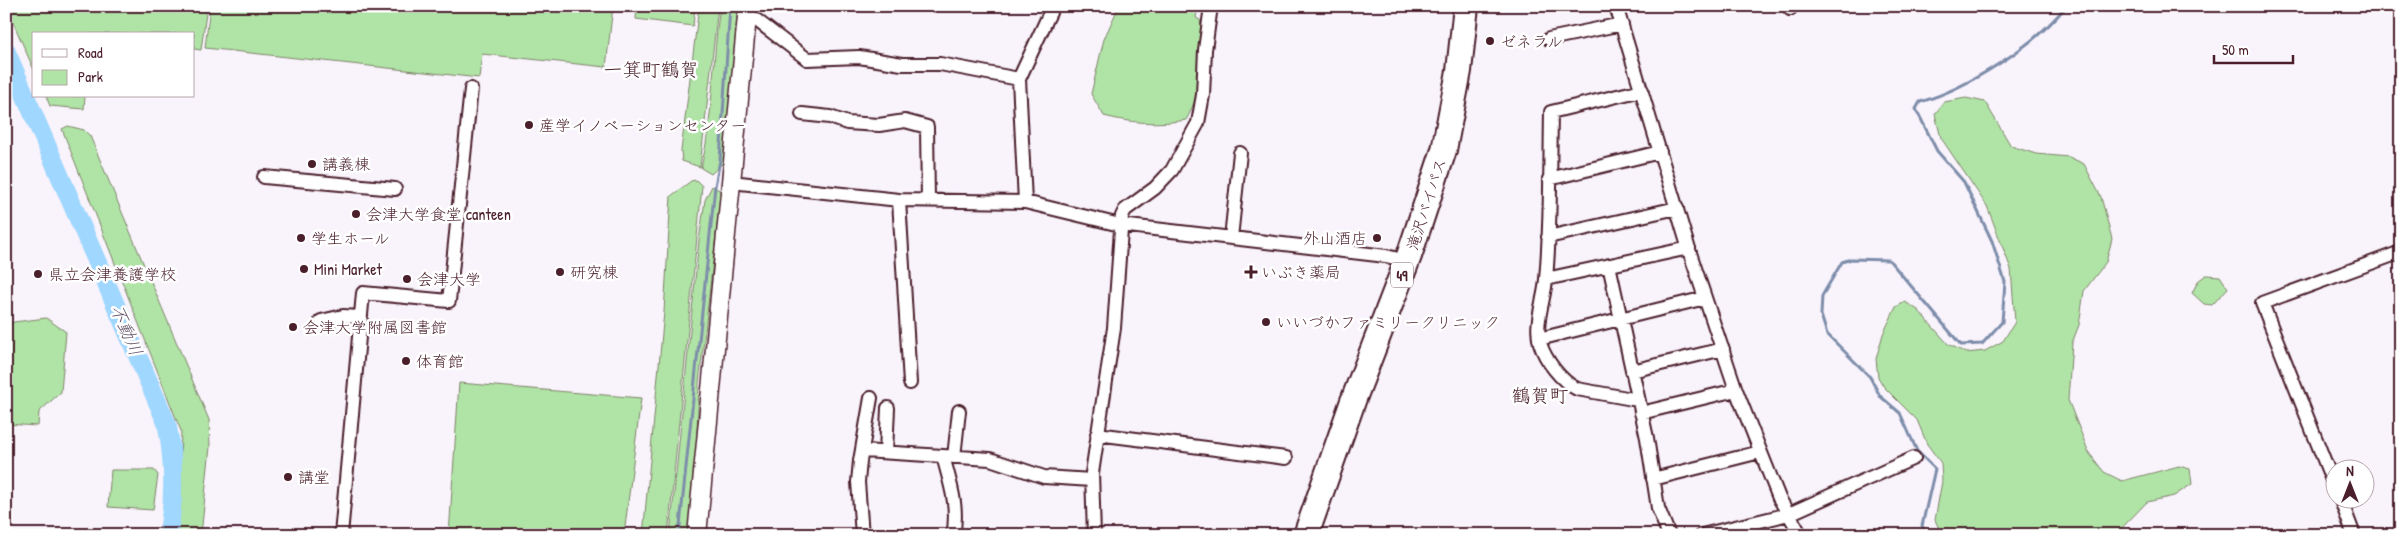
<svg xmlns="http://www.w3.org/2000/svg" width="2407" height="541" font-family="'Patrick Hand','Klee One',sans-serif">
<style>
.green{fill:#b0e4a6;stroke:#7d8268}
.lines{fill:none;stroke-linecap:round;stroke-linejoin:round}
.stream{stroke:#7d8daa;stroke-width:3}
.river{stroke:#9fd7fe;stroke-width:19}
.street-casing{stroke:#4a1f2b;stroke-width:16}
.secondary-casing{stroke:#4a1f2b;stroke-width:21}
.highway-casing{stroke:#4a1f2b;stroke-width:28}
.street{stroke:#fff;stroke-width:12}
.secondary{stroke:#fff;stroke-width:18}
.highway{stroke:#fff;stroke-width:24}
.poi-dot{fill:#4a1f2b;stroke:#fff;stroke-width:2}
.labels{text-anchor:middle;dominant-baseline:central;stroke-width:5;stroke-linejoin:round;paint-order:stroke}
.shield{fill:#fff;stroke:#80626b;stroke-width:1}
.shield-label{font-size:15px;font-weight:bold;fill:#4a1f2b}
.poi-label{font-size:16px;fill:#4a1f2b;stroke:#fff;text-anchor:start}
.street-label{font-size:16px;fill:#4a1f2b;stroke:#fff}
.water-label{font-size:18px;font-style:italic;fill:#64566a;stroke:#fff}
.quarter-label{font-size:19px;fill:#4a1f2b;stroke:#fff}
</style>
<rect width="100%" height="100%" fill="#f9f3fc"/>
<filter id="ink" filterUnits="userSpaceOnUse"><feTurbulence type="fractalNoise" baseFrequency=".02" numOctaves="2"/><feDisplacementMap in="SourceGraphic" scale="10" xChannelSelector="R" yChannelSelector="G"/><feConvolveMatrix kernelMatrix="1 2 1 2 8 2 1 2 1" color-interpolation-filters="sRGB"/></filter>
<g filter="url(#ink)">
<!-- green -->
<path class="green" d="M6,6H207L201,50L194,49V34H34V70Z
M210,6H613L606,67L482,54L479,78L205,48Z
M637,6H695L693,26L636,19Z
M699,6H718L700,167L682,161L681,151Z
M720,6H738L729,119L730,140L722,164L711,174L701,168C714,116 712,60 720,6Z
M1119,6H1198L1196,18L1200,20C1205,51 1202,93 1186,120C1158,125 1131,123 1104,116L1091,94L1104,39Z
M46,96H85L84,109L50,106Z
M1966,98L1985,102L2011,146L2036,154L2069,157L2084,164L2101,197L2112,239L2106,262L2084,291L2079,325L2072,343L2068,400L2089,453L2104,472L2122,481L2179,466L2190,469L2192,484L2174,496L2147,502L2115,535H1942L1935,520L1942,481L1941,463L1927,444L1917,420L1884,387L1878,377L1876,359L1883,334L1896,307L1905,302L1918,310L1948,344L1966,353L1985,351L2003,341L2015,322L2011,269L1987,206L1941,138L1935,114L1944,102Z
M68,126L84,130L90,136L209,420L210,447L201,535H178L181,431L62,129Z
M696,180L702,186L668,535H643L664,312L671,196L691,181Z
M712,186L721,191L699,383L695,480L689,535H670L699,240L705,200Z
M2206,275L2220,276L2228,288L2212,305L2204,304L2192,293L2198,281Z
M46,318L66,332L61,392L39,412L38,426L6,424V323Z
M459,383L641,398L624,535H449Z
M111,470H154L158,475L153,510L108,507Z"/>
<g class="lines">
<!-- stream -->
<path class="stream" d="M679,535L715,186L720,160L730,6
M1928,535L1922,526L1935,469L1917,451L1900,413L1880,396L1870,377L1827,334L1821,315L1822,296L1842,262L1851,259L1889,260L1961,345L1982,344L2002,322L2005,282L1992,241L1964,182L1937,151L1916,109L1920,102C1966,89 2036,45 2066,6"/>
<!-- river -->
<path class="river" d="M6,51L167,424C174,461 175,497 168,535"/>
<defs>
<path id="street" d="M1616,6L1690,253L1736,390L1779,498L1801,535
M1789,6L1790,9
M747,18L755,19L807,59L859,57L902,64H940L1019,79
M1549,39L1622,24
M802,114L830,117L847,123L879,125L905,121L927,127L928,200
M264,177L395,189
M1549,179L1660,152
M731,182L899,200L1025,202L1120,225L1386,256L1407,261
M899,200L910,383
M1025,202L1019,79L1053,6
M1548,237L1677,208
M1231,238L1240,153
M1609,265L1647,438L1658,508L1669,535
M1546,279L1689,248
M321,321L343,316L360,317
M1539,339L1705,298
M1632,371L1723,349
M1638,400L1577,389C1561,381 1545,360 1540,343C1534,323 1545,298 1546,279C1551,223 1550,167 1551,112L1642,90
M1641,413L1736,390
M1097,434L1286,458
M863,451L943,456
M886,452L888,408
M954,457L959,411
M1653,479L1760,452
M2334,485L2262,303L2401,252
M2340,498L2354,535
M341,535L363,293L449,301L471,89
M862,535L858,482L860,461L871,398
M953,535C959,507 950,483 943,456L990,459L1044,477L1092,480
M1094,535L1092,473L1114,328L1122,216L1125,210L1155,188L1172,170L1198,123L1203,95L1205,50L1211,6
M1702,535L1789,514L1914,458"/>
<path id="secondary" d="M697,535L748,6"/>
<path id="highway" d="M1306,535L1353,401L1409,256L1444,150L1459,71L1466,6"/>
</defs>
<!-- street casing -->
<use href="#street" class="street-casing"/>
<!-- secondary casing -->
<use href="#secondary" class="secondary-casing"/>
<!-- highway casing -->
<use href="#highway" class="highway-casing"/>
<!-- street -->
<use href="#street" class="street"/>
<!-- secondary -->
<use href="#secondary" class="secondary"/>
<!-- highway -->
<use href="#highway" class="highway"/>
</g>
</g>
<!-- markers -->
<g class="poi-dot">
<circle cx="1490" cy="41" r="5"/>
<circle cx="529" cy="125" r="5"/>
<circle cx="312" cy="164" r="5"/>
<circle cx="356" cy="214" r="5"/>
<circle cx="301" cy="238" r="5"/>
<circle cx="1377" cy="238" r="5"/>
<circle cx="304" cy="269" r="5"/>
<circle cx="560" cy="272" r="5"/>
<path d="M1248.5 264.5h5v5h5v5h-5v5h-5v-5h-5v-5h5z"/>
<circle cx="38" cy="274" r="5"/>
<circle cx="407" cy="279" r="5"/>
<circle cx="1266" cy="322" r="5"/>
<circle cx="293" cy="327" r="5"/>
<circle cx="406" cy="361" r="5"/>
<circle cx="288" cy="477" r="5"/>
</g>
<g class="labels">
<!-- shield labels -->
<rect class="shield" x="1391" y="262.5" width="22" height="25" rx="4"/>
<g class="shield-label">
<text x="1402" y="275">49</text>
</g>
<!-- poi labels -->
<g class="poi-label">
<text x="1500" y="41">ゼネラル</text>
<text x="539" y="125">産学イノベーションセンター</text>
<text x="322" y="164">講義棟</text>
<text x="366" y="214">会津大学食堂 canteen</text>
<text x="311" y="238">学生ホール</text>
<text x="1367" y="238" text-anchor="end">外山酒店</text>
<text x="314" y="269">Mini Market</text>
<text x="570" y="272">研究棟</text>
<text x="1261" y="272">いぶき薬局</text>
<text x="48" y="274">県立会津養護学校</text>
<text x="417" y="279">会津大学</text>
<text x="1276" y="322">いいづかファミリークリニック</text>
<text x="303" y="327">会津大学附属図書館</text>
<text x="416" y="361">体育館</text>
<text x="298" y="477">講堂</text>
</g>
<!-- street labels -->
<g class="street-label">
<text transform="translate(1426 204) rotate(-72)">滝沢バイパス</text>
</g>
<!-- water labels -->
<g class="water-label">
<text transform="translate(127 330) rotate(67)">不動川</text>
</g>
<!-- quarter labels -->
<g class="quarter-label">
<text x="651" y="69">一箕町鶴賀</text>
<text x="1540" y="395">鶴賀町</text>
</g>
</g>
<!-- margin -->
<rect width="2407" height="541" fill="none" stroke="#fff" stroke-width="25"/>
<rect x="12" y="12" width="2382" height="516" fill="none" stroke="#4a1f2b" stroke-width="2" filter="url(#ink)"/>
<!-- legend -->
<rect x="32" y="32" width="162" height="65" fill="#ffffff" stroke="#b7a5aa"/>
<rect x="42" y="49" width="25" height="8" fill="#ffffff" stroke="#b7a5aa"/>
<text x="78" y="58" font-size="15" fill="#4a1f2b">Road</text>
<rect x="42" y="70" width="25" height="15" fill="#b0e4a6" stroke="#b7a5aa"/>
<text x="78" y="82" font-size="15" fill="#4a1f2b">Park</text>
<!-- north arrow -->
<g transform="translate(2350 484)"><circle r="24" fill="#ffffff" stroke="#b7a5aa"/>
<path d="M0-4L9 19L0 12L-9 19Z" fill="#4a1f2b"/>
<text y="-8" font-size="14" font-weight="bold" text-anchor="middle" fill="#4a1f2b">N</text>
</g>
<!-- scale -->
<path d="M2214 55v8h79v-8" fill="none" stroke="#4a1f2b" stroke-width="2.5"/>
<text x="2222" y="55" font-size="15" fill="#4a1f2b" stroke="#ffffff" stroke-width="4" paint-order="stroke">50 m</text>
</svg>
